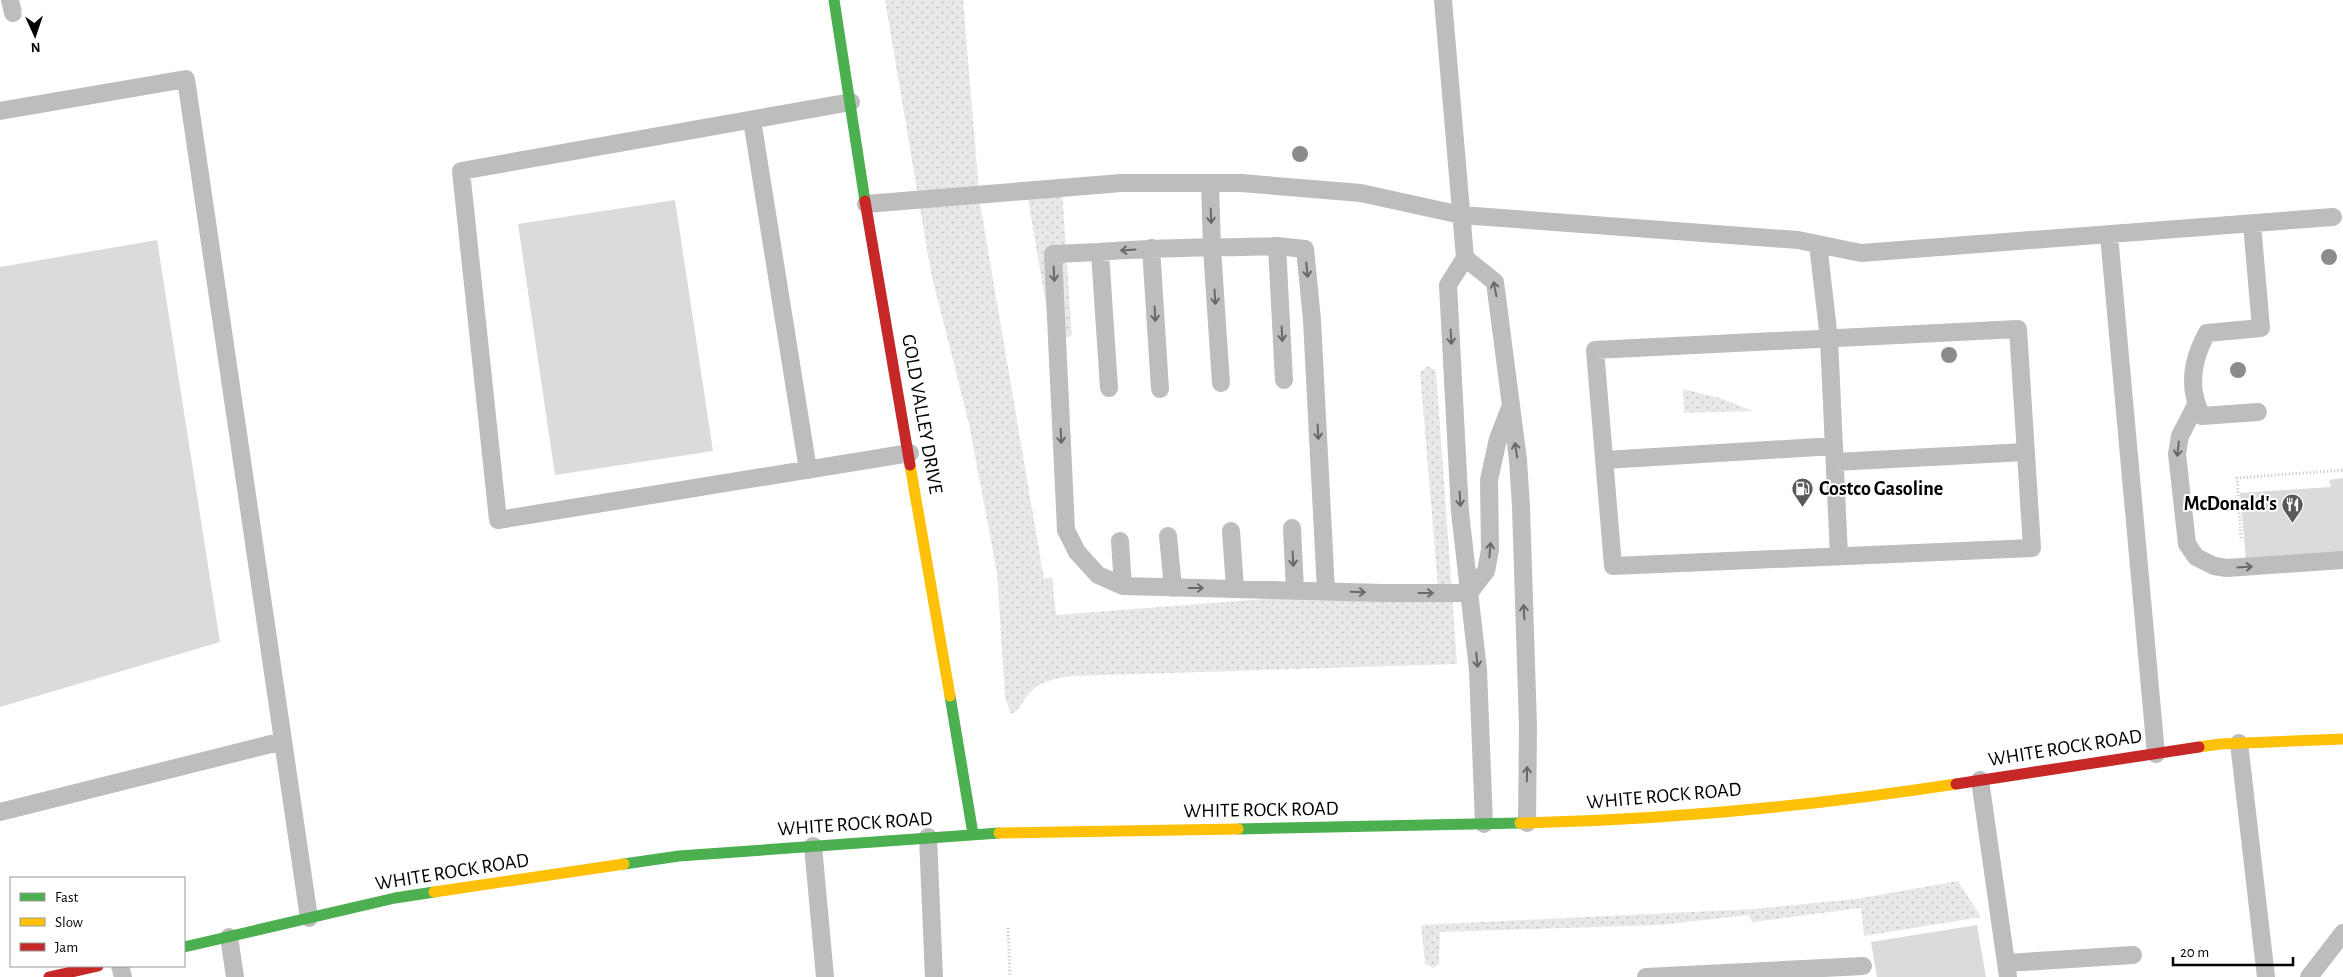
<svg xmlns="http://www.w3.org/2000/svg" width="2343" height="977" font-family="'Alegreya Sans',sans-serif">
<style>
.grass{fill:url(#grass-dots)}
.building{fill:#dbdbdb}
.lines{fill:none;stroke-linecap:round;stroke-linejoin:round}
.path{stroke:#c2c2c2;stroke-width:3;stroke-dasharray:1 2.5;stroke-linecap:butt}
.lane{stroke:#bdbdbd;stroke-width:18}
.fast{stroke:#4caf50;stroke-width:11}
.slow{stroke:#ffc107;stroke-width:11}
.jam{stroke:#c62828;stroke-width:11}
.tree{fill:#8b8b8b}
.oneway{stroke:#686868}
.labels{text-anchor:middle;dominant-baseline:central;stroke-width:4;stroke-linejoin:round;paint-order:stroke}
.street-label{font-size:20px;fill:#000;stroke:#fff}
.poi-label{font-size:20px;font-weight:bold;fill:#000;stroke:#fff;text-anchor:start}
</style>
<defs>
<pattern id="grass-dots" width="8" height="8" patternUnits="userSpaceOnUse" patternTransform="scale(1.25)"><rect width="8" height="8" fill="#e8e8e8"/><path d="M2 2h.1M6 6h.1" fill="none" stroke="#c5c5c5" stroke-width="1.8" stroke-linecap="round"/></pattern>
</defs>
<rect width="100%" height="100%" fill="#fff"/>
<!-- grass -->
<path class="grass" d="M885,0H963L980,203L1044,579L1052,577L1056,615L1438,586L1420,372L1428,366L1436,371L1457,664L1074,676C1056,678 1039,681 1027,696C1022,703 1019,711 1011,714L1005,697L997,573L969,424L931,273Z
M1062,190L1072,336L1052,340L1028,199Z
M1683,389L1720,398L1753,411L1684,413Z
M1958,881L1981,917L1864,936L1861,908L1752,922L1749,915L1659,925L1440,932L1439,964L1433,968L1425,964L1421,925L1753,909L1856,899Z"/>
<!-- building -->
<path class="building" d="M675,200L713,451L555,475L518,224Z
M157,240L220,642L0,707V267Z
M2343,478V554L2246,560L2240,493L2331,487L2329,480Z
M1977,925L1986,977H1877L1871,942Z"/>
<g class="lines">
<!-- path -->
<path class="path" d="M2241,538L2237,478L2343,470
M1008,928L1010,977"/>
<!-- lane -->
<path class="lane" d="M10,0L13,13
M1443,0L1465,258L1448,285L1460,512L1478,670L1484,824
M851,102L461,171L498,520L910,453
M0,111L186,79L309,918
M752,120L808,470
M1210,183L1212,249L1221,383
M866,204L1121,183H1241L1361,193L1461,215L1798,240L1861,253L2333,217
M2252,224L2261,328L2207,333C2192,360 2187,388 2202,416L2258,412
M2109,235L2156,754
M1818,244L1829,339L1839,556
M1277,246L1305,249L1312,320L1326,591
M1151,248L1160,389
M1100,252L1053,254L1066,530L1077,552L1098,575L1123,586L1384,593H1469L1486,571L1490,550L1489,480L1498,439L1510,408
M1465,258L1495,282L1518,460L1521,507L1528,726L1527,823
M2018,329L2032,548L1613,566L1595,350Z
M1109,388L1100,252C1159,247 1218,248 1277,246L1284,380
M2196,405L2180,436L2177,454L2187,544L2196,557L2214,566L2227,568L2343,560
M1605,460L1834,446
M1835,462L2026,452
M1292,528L1295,591
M1231,531L1235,588
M1168,536L1173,588
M1120,541L1123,586
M2239,743L2266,977
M1980,780L2008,977
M0,812L283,741
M928,837L934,977
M813,846L825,977
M229,937L235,977
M2006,963L2133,955
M120,966L123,977
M1646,977L1863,966
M2309,977L2343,933"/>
<!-- fast -->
<path class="fast" d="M834,0L865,201
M950,696L973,834
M1238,829L1520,823
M624,864L679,856L999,833
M184,947L395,898L434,892"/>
<!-- slow -->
<path class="slow" d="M910,465L950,696
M2199,747L2220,744L2343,739
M1520,823C1666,820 1812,806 1956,784
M999,833L1238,829
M434,892L624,864"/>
<!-- jam -->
<path class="jam" d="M865,201L910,465
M1956,784L2199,747
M49,977L98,966"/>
</g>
<!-- trees -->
<g class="tree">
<circle cx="1300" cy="154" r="8"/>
<circle cx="2329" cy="257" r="8"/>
<circle cx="1949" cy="355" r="8"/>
<circle cx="2238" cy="370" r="8"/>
</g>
<!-- one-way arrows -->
<defs><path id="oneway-shaft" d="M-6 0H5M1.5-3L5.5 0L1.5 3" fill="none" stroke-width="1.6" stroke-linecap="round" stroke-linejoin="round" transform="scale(1.25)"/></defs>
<g class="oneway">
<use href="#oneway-shaft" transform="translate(1211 216) rotate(88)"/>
<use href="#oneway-shaft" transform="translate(1128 250) rotate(176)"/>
<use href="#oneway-shaft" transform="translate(1307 270) rotate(84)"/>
<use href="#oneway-shaft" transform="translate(1054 274) rotate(87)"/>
<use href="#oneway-shaft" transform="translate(1495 289) rotate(-101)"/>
<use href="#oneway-shaft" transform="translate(1215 297) rotate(86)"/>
<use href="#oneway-shaft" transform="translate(1155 314) rotate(87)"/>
<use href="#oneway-shaft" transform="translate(1282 334) rotate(87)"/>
<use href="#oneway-shaft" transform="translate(1451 337) rotate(87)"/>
<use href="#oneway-shaft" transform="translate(1318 432) rotate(87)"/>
<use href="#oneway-shaft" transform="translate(1061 436) rotate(87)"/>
<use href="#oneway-shaft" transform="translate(2178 449) rotate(97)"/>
<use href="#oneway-shaft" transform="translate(1516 450) rotate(-99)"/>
<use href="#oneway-shaft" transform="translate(1460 499) rotate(87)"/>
<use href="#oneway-shaft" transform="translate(1490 550) rotate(-85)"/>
<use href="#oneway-shaft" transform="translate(1293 559) rotate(87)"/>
<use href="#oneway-shaft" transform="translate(2245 567) rotate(-4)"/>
<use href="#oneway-shaft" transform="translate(1196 588)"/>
<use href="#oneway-shaft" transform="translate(1358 592) rotate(2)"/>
<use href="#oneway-shaft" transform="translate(1426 593)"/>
<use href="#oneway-shaft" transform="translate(1524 612) rotate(-93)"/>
<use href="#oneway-shaft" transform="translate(1477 660) rotate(84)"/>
<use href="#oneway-shaft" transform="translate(1527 774) rotate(-89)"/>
</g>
<!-- icons -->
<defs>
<symbol id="fuel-pin" viewBox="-11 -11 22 30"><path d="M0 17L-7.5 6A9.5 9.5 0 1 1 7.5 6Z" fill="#595959" stroke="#fff"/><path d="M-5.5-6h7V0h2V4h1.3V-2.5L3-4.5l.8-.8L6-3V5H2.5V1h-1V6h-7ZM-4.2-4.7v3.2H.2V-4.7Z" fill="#fff"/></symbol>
<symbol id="restaurant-pin" viewBox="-11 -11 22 30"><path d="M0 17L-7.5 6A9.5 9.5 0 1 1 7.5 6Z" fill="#595959" stroke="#fff"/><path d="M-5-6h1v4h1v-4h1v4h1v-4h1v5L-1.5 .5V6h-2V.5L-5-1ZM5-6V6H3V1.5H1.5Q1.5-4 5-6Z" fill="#fff"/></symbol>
</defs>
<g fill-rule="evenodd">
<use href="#fuel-pin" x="1790" y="476" width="25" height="34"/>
<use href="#restaurant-pin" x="2280" y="492" width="25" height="34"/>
</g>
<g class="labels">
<!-- street labels -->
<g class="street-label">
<text transform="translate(922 414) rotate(80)">GOLD VALLEY DRIVE</text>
<text transform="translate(2065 748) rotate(-9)">WHITE ROCK ROAD</text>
<text transform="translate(1664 796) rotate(-5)">WHITE ROCK ROAD</text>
<text transform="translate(1261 810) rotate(-1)">WHITE ROCK ROAD</text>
<text transform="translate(855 824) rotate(-4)">WHITE ROCK ROAD</text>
<text transform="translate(452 872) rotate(-9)">WHITE ROCK ROAD</text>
</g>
<!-- poi labels -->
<g class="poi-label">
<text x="1819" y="489">Costco Gasoline</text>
<text x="2277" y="504" text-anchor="end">McDonald's</text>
</g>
</g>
<!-- legend -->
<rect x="10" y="877" width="175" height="90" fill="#ffffff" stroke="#999999"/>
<rect x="20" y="893" width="25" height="8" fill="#4caf50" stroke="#999999"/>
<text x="55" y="902" font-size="15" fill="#000000">Fast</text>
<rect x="20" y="918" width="25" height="8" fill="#ffc107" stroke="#999999"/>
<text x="55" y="927" font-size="15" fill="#000000">Slow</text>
<rect x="20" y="943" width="25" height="8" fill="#c62828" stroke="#999999"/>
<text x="55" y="952" font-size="15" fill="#000000">Jam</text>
<!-- north arrow -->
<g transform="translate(35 35) rotate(177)" stroke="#ffffff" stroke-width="4" paint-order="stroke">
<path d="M0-4L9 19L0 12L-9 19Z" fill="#000000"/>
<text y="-8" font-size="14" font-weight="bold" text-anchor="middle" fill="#000000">N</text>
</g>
<!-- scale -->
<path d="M2173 957v8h120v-8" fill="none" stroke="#000000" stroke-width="2.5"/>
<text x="2180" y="957" font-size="15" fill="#000000" stroke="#ffffff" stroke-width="4" paint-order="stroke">20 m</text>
</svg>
